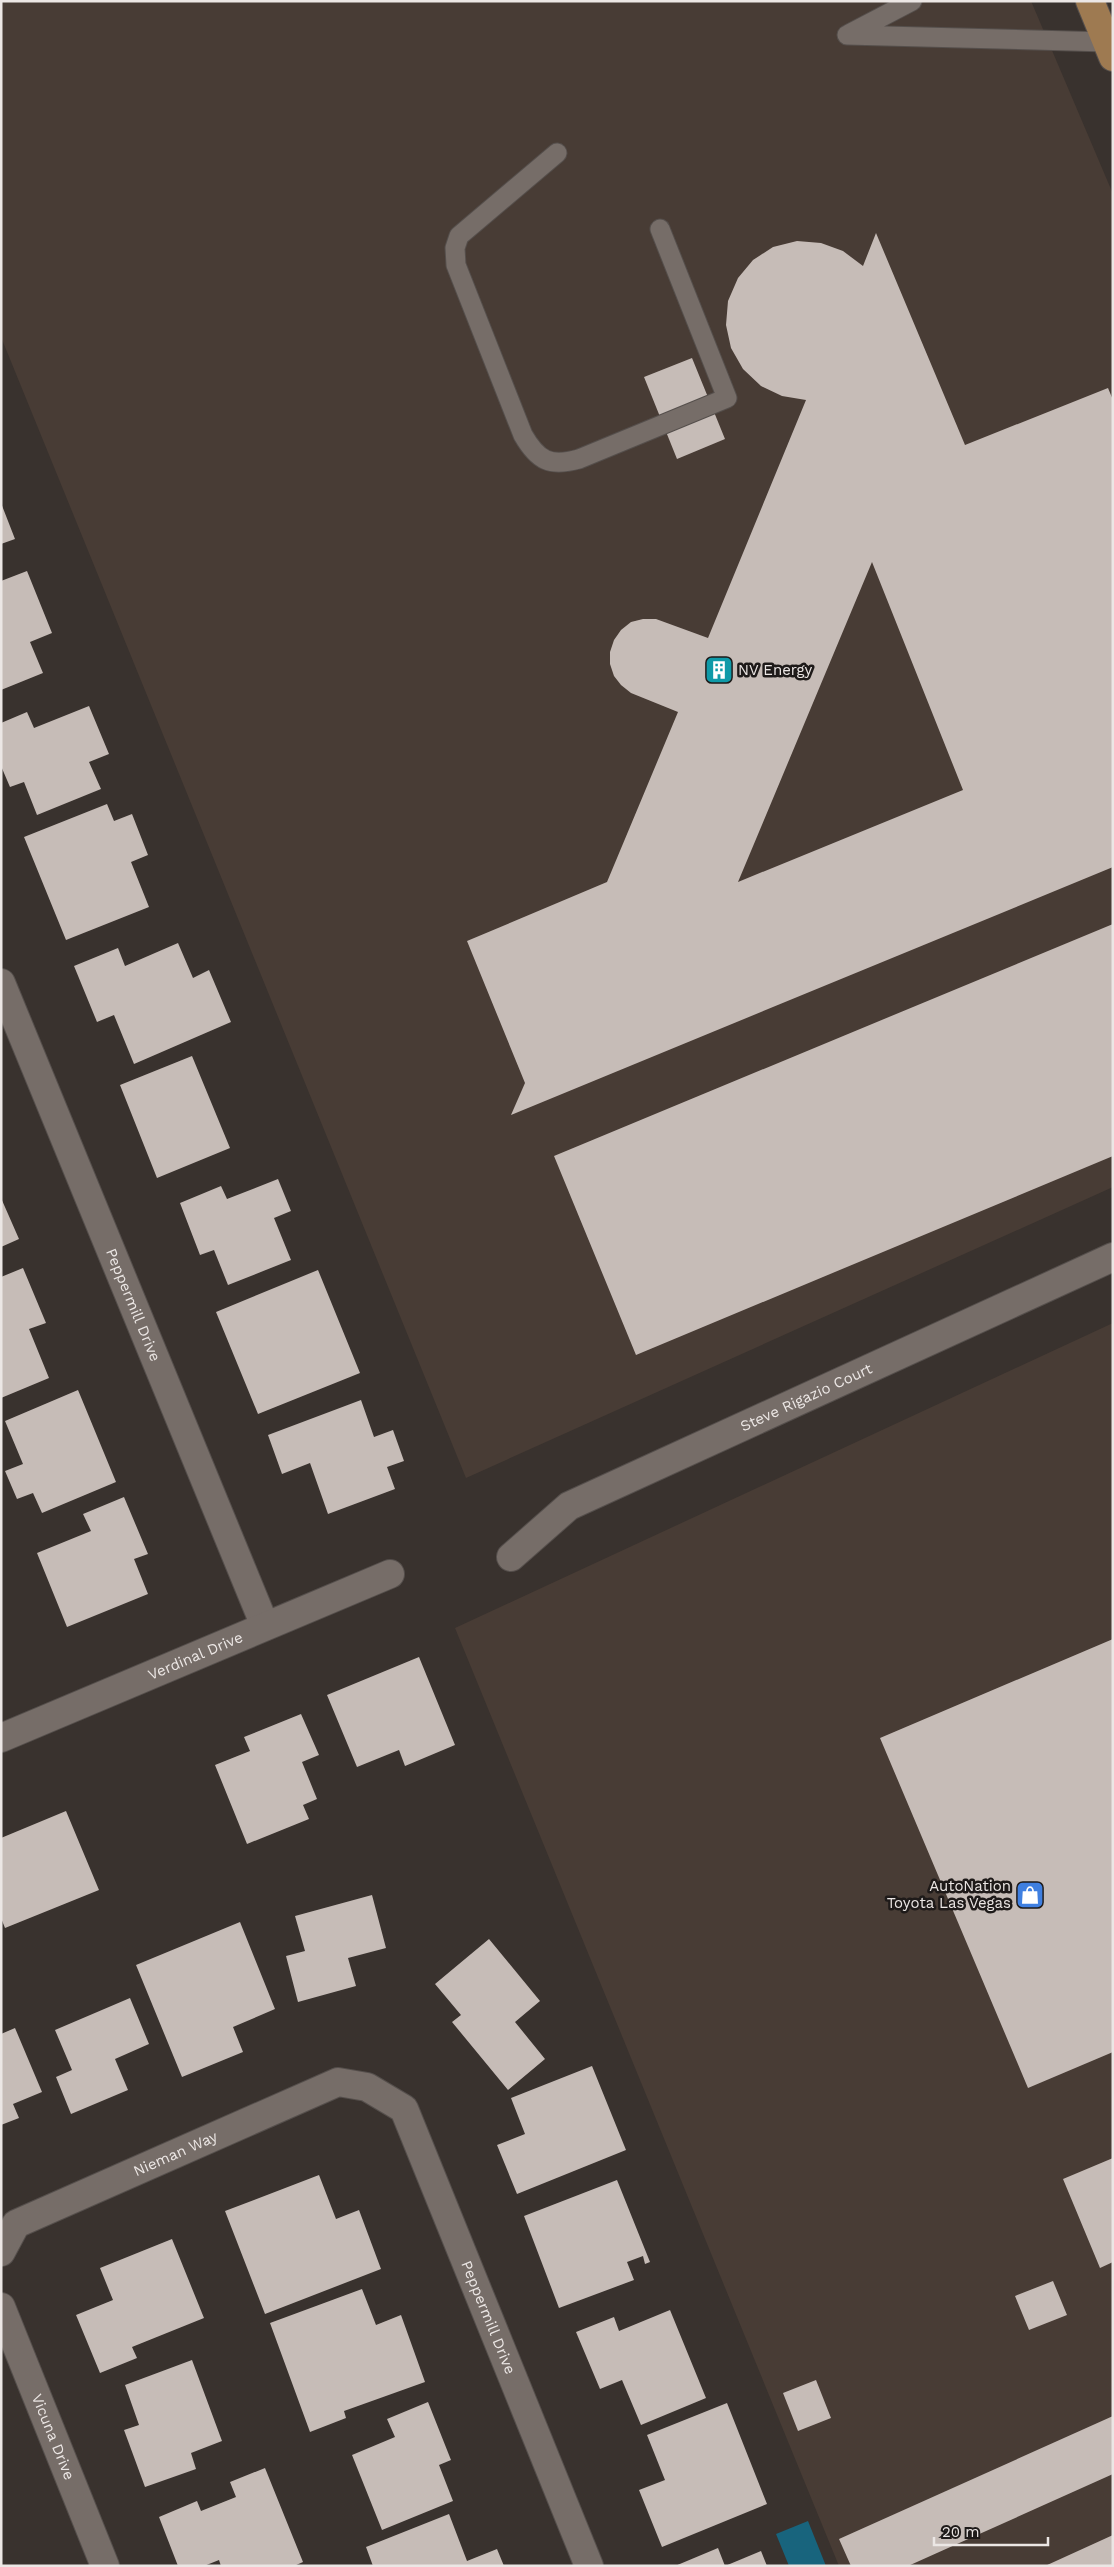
<svg xmlns="http://www.w3.org/2000/svg" width="1114" height="2567" font-family="'Work Sans',sans-serif">
<style>
.built{fill:#483c35}
.water{fill:#18647d}
.building{fill:#c6bcb7;fill-rule:evenodd}
.lines{fill:none;stroke-linecap:round;stroke-linejoin:round}
.service-casing{stroke:#554f4c;stroke-width:21}
.minor-casing{stroke:#554f4c;stroke-width:30}
.primary-casing{stroke:#554f4c;stroke-width:30}
.service{stroke:#766d68;stroke-width:19}
.minor{stroke:#766d68;stroke-width:28}
.primary{stroke:#9e7a51;stroke-width:28}
.labels{text-anchor:middle;dominant-baseline:central;stroke-width:5;stroke-linejoin:round;paint-order:stroke}
.poi-label{font-size:15px;fill:#ece7e5;stroke:#1e1a19;text-anchor:start}
.street-label{font-size:15px;fill:#ece7e5;stroke:#1e1a19}
</style>
<rect width="100%" height="100%" fill="#39322e"/>
<!-- built -->
<path class="built" d="M1,1H1031L1113,194V1187L466,1478L1,337Z
M1113,1323V2566H839L455,1628Z"/>
<!-- water -->
<path class="water" d="M808,2521L826,2566H789L776,2534Z"/>
<!-- building -->
<path class="building" d="M876,233L965,445L1108,388L1113,400V867L511,1115L525,1083L467,941L607,882L678,712L631,693L621,685L614,676L610,664V652L614,640L621,630L631,622L643,619H656L708,638L806,400L782,396L761,386L743,369L731,348L726,325L728,301L738,278L753,260L773,247L797,241L821,243L843,251L863,266ZM872,562L963,790L738,882Z
M692,358L725,439L677,459L644,377Z
M1,503L15,539L1,544Z
M27,571L52,633L30,642L43,673L1,690V581Z
M89,706L109,754L89,762L101,789L37,815L24,782L10,787L1,766V723L27,712L34,728Z
M107,804L114,821L132,814L148,855L131,862L149,907L66,940L24,837Z
M1113,924V1156L636,1355L554,1156Z
M178,943L193,978L209,970L231,1022L134,1064L114,1015L97,1022L74,966L118,948L125,966Z
M192,1056L230,1148L157,1178L120,1085Z
M278,1179L291,1211L274,1218L291,1260L228,1285L214,1250L200,1255L180,1203L221,1186L227,1199Z
M1,1198L19,1239L1,1247Z
M23,1268L46,1323L29,1329L49,1378L1,1398V1277Z
M318,1270L360,1373L258,1414L216,1312Z
M78,1390L116,1482L42,1513L33,1493L17,1499L5,1471L23,1464L5,1421Z
M361,1400L374,1437L393,1430L404,1461L387,1467L395,1489L328,1514L310,1463L282,1474L268,1435Z
M124,1497L148,1554L134,1559L148,1594L67,1627L37,1553L91,1531L83,1514Z
M1113,1639V2052L1028,2088L880,1738Z
M419,1657L455,1745L405,1766L399,1750L357,1767L327,1695Z
M301,1714L319,1755L302,1762L317,1799L303,1805L309,1819L247,1844L215,1765L250,1751L244,1737Z
M66,1811L99,1890L5,1928L1,1918V1838Z
M372,1895L386,1948L348,1958L356,1986L298,2002L286,1956L305,1951L295,1916Z
M240,1922L275,2009L233,2027L243,2052L182,2077L136,1965Z
M489,1939L540,2001L515,2022L545,2059L508,2090L452,2022L461,2015L435,1984Z
M130,1998L149,2044L115,2059L128,2090L71,2114L56,2077L72,2070L55,2030Z
M15,2028L42,2092L13,2104L19,2118L1,2125V2034Z
M592,2066L626,2150L517,2194L497,2145L525,2134L511,2098Z
M1113,2158V2262L1100,2268L1063,2179Z
M319,2175L336,2219L359,2210L381,2269L265,2314L225,2211Z
M617,2180L650,2262L645,2264L643,2256L627,2262L634,2280L559,2308L524,2216Z
M172,2239L204,2318L132,2347L137,2358L100,2373L76,2315L113,2300L100,2268Z
M1053,2281L1067,2315L1029,2330L1015,2296Z
M362,2289L376,2325L401,2315L425,2382L344,2411L346,2418L310,2432L270,2323Z
M670,2310L706,2398L641,2425L622,2380L600,2389L576,2332L614,2317L619,2331Z
M192,2360L222,2441L191,2453L196,2469L145,2487L124,2430L139,2425L125,2385Z
M816,2380L831,2418L798,2431L783,2393Z
M428,2402L451,2460L439,2465L453,2501L382,2530L352,2455L395,2437L387,2419Z
M727,2403L767,2504L662,2547L639,2490L665,2480L647,2435Z
M1113,2416V2474L908,2566H851L839,2539Z
M265,2468L303,2562L294,2566H221L219,2560L204,2566H178L159,2517L197,2501L201,2511L236,2497L230,2482Z
M449,2514L467,2561L497,2549L504,2566H373L366,2547Z
M1113,2535V2566H1045Z
M718,2548L725,2566L761,2551L767,2566H675Z"/>
<g class="lines">
<defs>
<path id="service" d="M849,34L912,1
M847,35L1107,42
M557,153L459,236L455,248L456,265L523,435C538,461 550,467 579,459L727,398L660,229"/>
<g id="minor">
<path id="s1" d="M1,983L265,1626"/>
<path id="s2" d="M511,1557L569,1506L1113,1257"/>
<path id="s3" d="M1,1738L390,1574"/>
<path id="s4" d="M1,2252L16,2224L338,2082L367,2087L404,2109L589,2566"/>
<path id="s5" d="M1,2307L105,2566"/>
</g>
<path id="primary" d="M1090,1L1113,57"/>
</defs>
<!-- service casing -->
<use href="#service" class="service-casing"/>
<!-- minor casing -->
<use href="#minor" class="minor-casing"/>
<!-- primary casing -->
<use href="#primary" class="primary-casing"/>
<!-- service -->
<use href="#service" class="service"/>
<!-- minor -->
<use href="#minor" class="minor"/>
<!-- primary -->
<use href="#primary" class="primary"/>
</g>
<!-- icons -->
<defs>
<symbol id="building-square" viewBox="-11 -11 22 22"><rect x="-9" y="-9" width="18" height="18" rx="4" fill="#0f9aa8" stroke="#1e1a19"/><path d="M-4-6H4V6H1V3H-1V6H-4ZM-2.5-4.3h1.7v1.8h-1.7ZM.8-4.3h1.7v1.8H.8ZM-2.5-1h1.7V.8h-1.7ZM.8-1h1.7V.8H.8Z" fill="#fff"/></symbol>
<symbol id="shop-square" viewBox="-11 -11 22 22"><rect x="-9" y="-9" width="18" height="18" rx="4" fill="#3f7fe0" stroke="#1e1a19"/><path d="M-5-2.5h2.3a2.7 3.5 0 0 1 5.4 0H5L5.5 6h-11ZM-1.5-2.5h3a1.5 2.3 0 0 0-3 0Z" fill="#fff"/></symbol>
</defs>
<g fill-rule="evenodd">
<use href="#building-square" x="703" y="654" width="32" height="32"/>
<use href="#shop-square" x="1014" y="1879" width="32" height="32"/>
</g>
<g class="labels">
<!-- poi labels -->
<g class="poi-label">
<text x="738" y="670">NV Energy</text>
<text x="1011" y="1886" text-anchor="end">AutoNation<tspan x="1011" dy="17">Toyota Las Vegas</tspan></text>
</g>
<!-- street labels -->
<g class="street-label">
<text stroke="none"><textPath href="#s1" startOffset="348">Peppermill Drive</textPath></text>
<text stroke="none"><textPath href="#s2" startOffset="338">Steve Rigazio Court</textPath></text>
<text stroke="none"><textPath href="#s3" startOffset="211">Verdinal Drive</textPath></text>
<text stroke="none"><textPath href="#s4" startOffset="206">Nieman Way</textPath></text>
<text stroke="none"><textPath href="#s4" startOffset="681">Peppermill Drive</textPath></text>
<text stroke="none"><textPath href="#s5" startOffset="140">Vicuna Drive</textPath></text>
</g>
</g>
<!-- border -->
<rect width="1114" height="2567" fill="none" stroke="#ece7e5" stroke-width="5"/>
<!-- scale -->
<path d="M934 2537v8h114v-8" fill="none" stroke="#ece7e5" stroke-width="2.5"/>
<text x="942" y="2537" font-size="15" fill="#ece7e5" stroke="#1e1a19" stroke-width="4" paint-order="stroke">20 m</text>
</svg>
